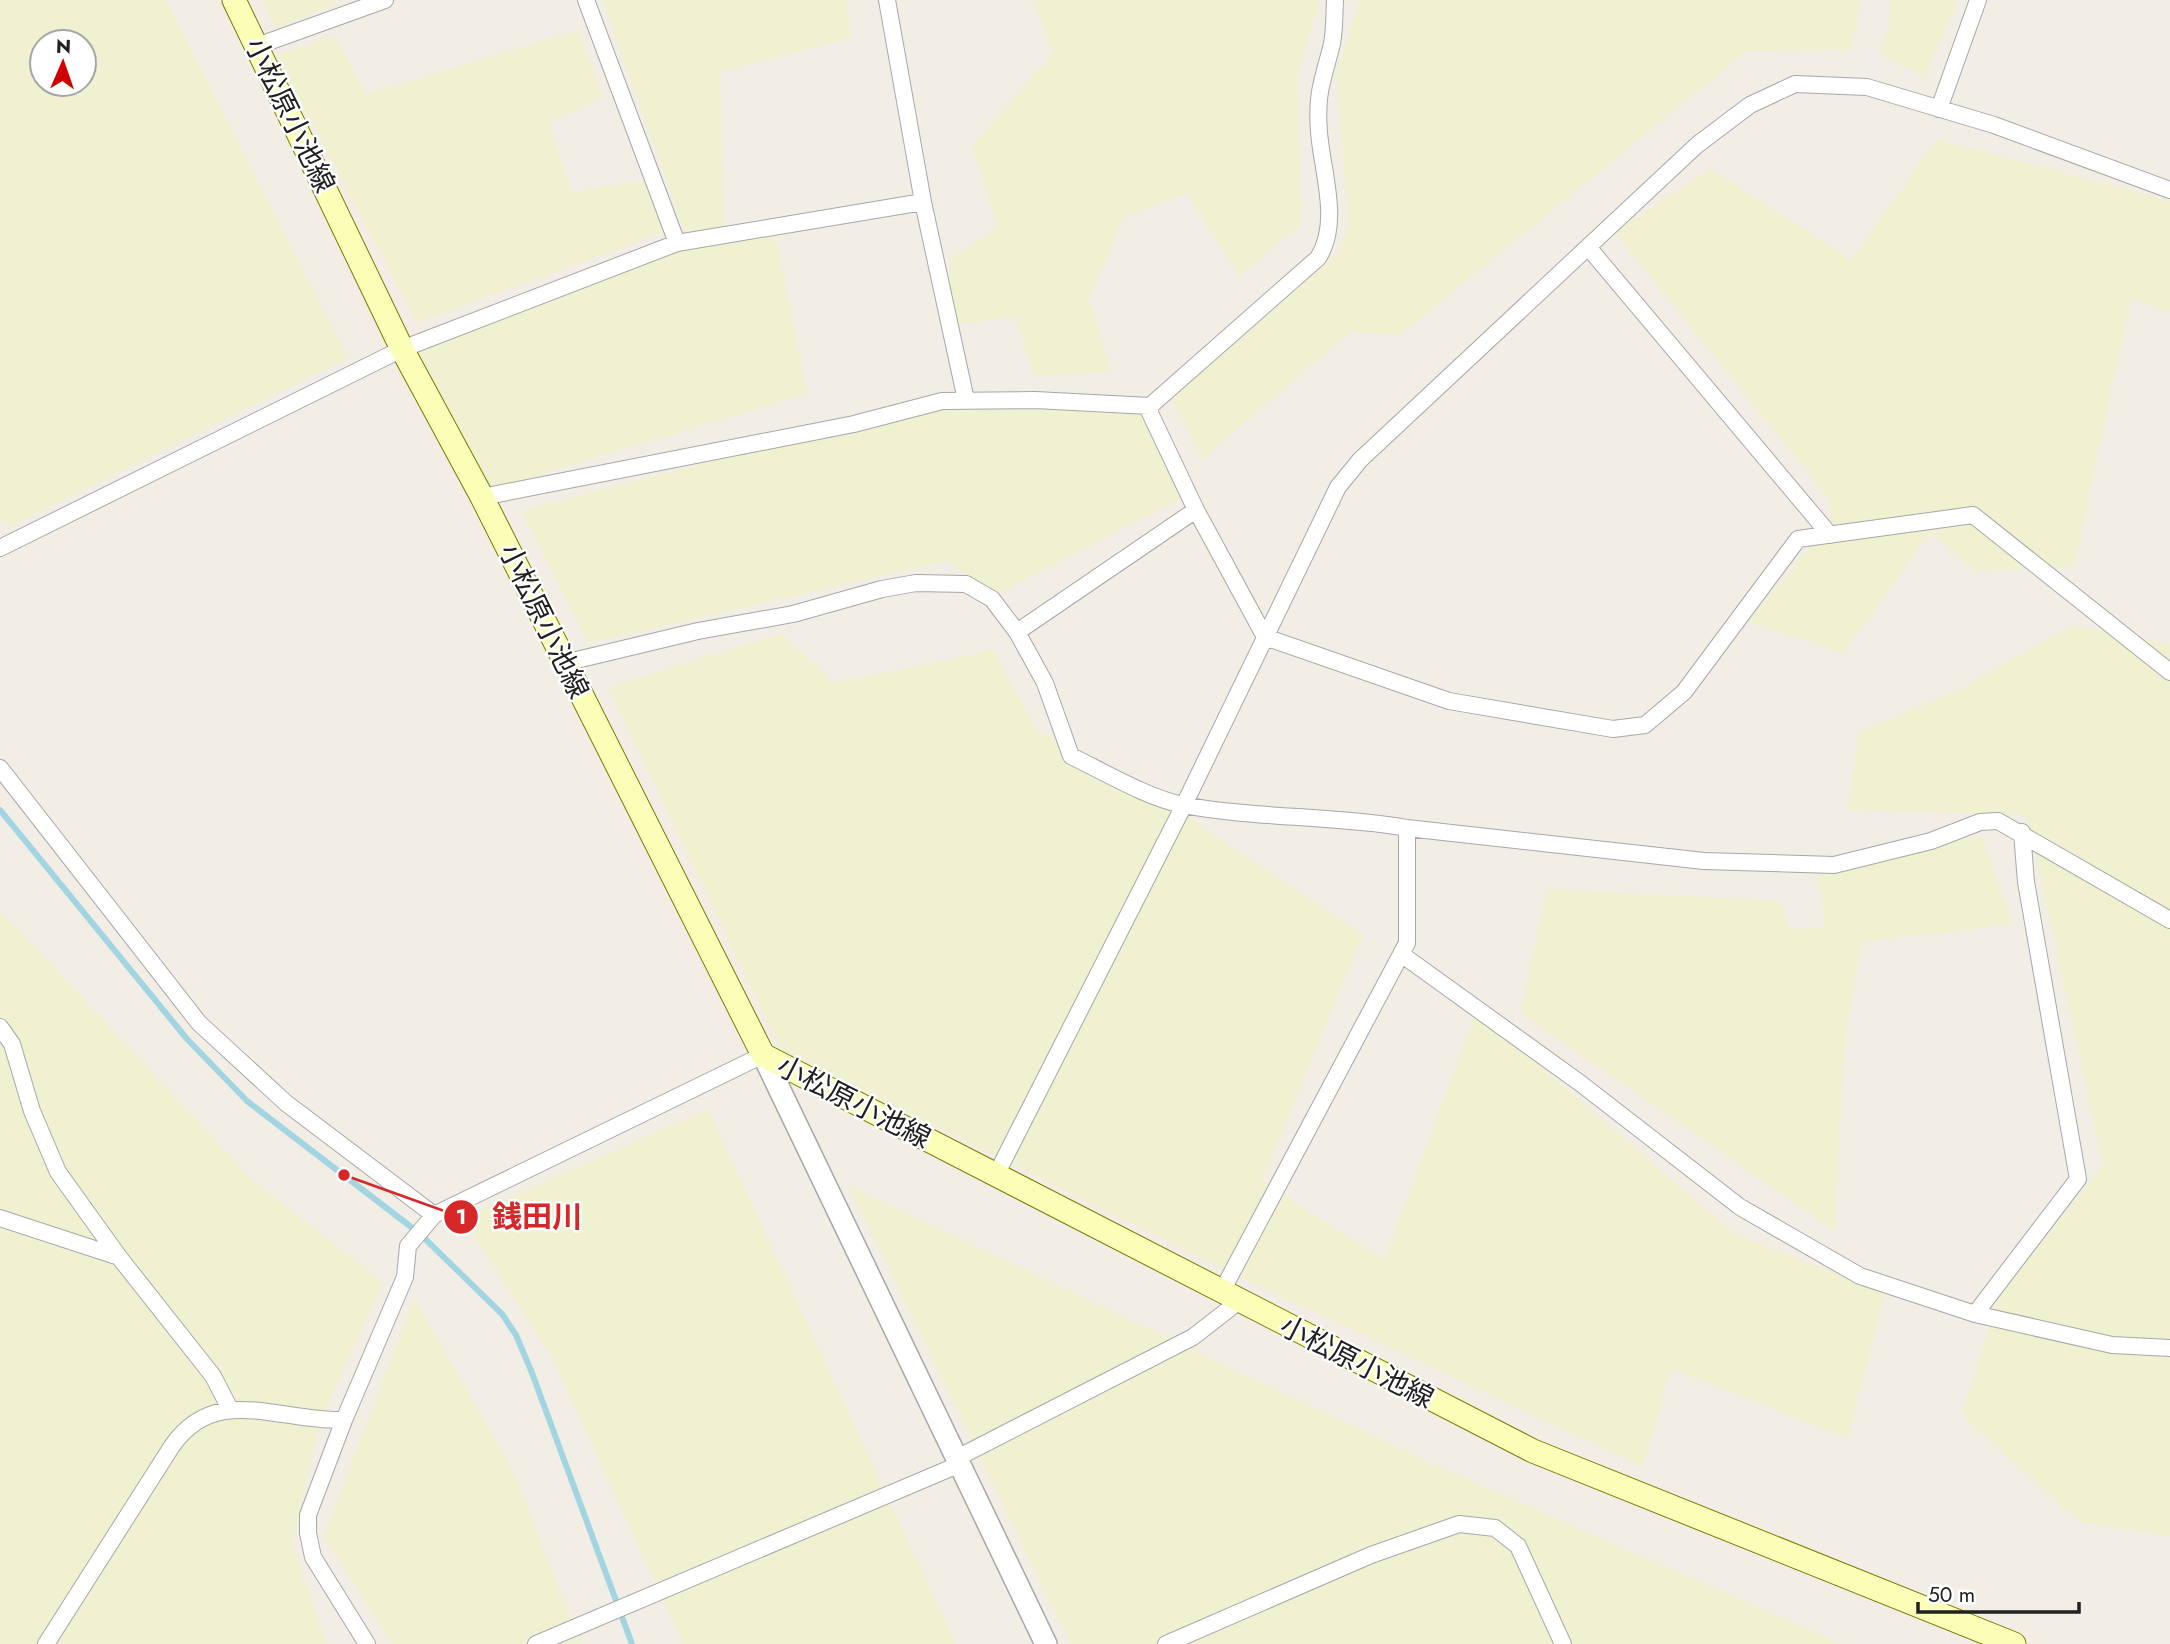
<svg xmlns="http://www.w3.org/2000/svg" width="2170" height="1644" font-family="Jost,'Noto Sans JP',sans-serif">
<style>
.farmland{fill:#eff1d0;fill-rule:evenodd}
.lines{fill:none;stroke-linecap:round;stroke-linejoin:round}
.stream{stroke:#a3d4e2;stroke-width:6}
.minor-casing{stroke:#a7a7a7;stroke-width:18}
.tertiary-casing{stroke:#a7a7a7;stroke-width:24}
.secondary-casing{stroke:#707f00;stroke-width:25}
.minor{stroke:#fff;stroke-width:16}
.tertiary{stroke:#fff;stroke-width:21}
.secondary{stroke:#fbfeb7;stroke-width:23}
.labels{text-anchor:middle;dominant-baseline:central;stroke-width:5;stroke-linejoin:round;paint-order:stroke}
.street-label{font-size:28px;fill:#202020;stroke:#fff}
.leader{fill:none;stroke:#d62828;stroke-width:2.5}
.callout-dot{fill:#d62828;stroke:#fff;stroke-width:2.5}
.mark-label{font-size:21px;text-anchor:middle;font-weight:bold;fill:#fff}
.callout-label{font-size:30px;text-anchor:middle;font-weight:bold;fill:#d62828;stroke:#fff;stroke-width:5;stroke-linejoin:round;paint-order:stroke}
</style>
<rect width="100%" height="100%" fill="#f2eee6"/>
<!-- farmland -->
<path class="farmland" d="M0,0H166L348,358L10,527L0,518ZM42,42H84V84H42Z
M262,0H334L335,5L276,28Z
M602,0H847L851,38L720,72L725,244L774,228L807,394L491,489L409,348L688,241Z
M1033,0H1320L1298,74L1301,225L1239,276L1187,193L1124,217L1089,299L1111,371L1034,377L1015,317L953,325L950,259L997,228L972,146L1052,54Z
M1360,0H1861L1851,50L1747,51L1400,335L1350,332L1202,459L1172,398L1340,252L1348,220L1336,73Z
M1890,0H1958L1925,77L1879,54L1890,21Z
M578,30L603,97L549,123L571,192L651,180L663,232L417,323L276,55L335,36L366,94Z
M1937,139L2170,201V312L2131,299L2074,567L1975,571L1930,533L1843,653L1748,622L1831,522L1829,499L1615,232L1710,168L1851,260Z
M1137,405L1185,496L996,595L946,561L588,643L521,511L900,412Z
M2072,625L2170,644V1536L2079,1522L1962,1416L1996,1302L2103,1165L2027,815L1848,810L1859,732L1952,693Z
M781,634L835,683L993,650L1037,730L1146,789L1363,935L1262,1182L1384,1260L1476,1011L1735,1234L1885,1293L1848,1438L1671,1369L1643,1467L1214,1265L780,1049L608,687Z
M1982,837L2013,924L1862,942L1845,1036L1835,1231L1520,1013L1547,889L1781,901L1790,929L1825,927L1816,860Z
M0,910L254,1181L383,1282L321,1421L292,1542L327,1644H0Z
M708,1109L956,1644H683L553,1360L463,1218Z
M848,1185L1426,1461L1842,1644H1070Z
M414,1298L514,1472L581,1644H392L323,1537Z"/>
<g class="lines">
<!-- stream -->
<path class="stream" d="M0,810L187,1039L247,1101L419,1233L502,1314L516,1335L532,1373L632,1644"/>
<defs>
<path id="minor" d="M586,0L677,243
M887,0L923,202L966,400
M257,46L385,0
M1939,109L1978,0
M1588,247L1830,535
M1150,406V413L1196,510L1265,637L1449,701L1613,729L1645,725L1684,692L1798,539L1973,515L2170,672
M482,497L854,424L942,401L1035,400L1150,406L1318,258C1341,222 1322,172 1319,132C1316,95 1322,82 1331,48C1335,33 1334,16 1335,0
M0,548L402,349L677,243L923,202
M1017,632L1196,510
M564,663L698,631L793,614L882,589L916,583L966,584L992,599L1017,632L1045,683L1071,756C1104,772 1148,798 1183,805C1257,819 1333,815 1407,828L1704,861L1834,865L1931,841L1980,822L1998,821L2170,920
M0,768L199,1023L286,1103L434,1215
M1401,954L1580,1083L1740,1207L1860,1276L1975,1314L2112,1345L2170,1348
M0,1027L12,1044L32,1111L58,1172L119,1257L213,1376L230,1409
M996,1175L1184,805L1338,487L1360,460L1697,145L1750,105L1795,84L1867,87L1994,125L2170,190
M0,1218L119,1257
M1222,1291L1407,943V828
M1975,1314L2078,1179L2026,882L2022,832
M955,1459L1193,1337L1238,1302
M46,1644L172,1446C216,1383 278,1422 344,1420
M367,1644L313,1557L308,1533V1515L344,1420L405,1277L408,1246L434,1215L763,1055
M536,1644L958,1465
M1166,1644L1371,1555L1459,1524L1495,1528L1518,1546L1563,1644"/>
<path id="tertiary" d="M763,1055L1046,1644"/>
<path id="secondary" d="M234,0L402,349L482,497L763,1055L1533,1451L2014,1644"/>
</defs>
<!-- minor casing -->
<use href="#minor" class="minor-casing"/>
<!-- tertiary casing -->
<use href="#tertiary" class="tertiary-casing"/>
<!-- secondary casing -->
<use href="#secondary" class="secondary-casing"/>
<!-- minor -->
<use href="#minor" class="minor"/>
<!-- tertiary -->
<use href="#tertiary" class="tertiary"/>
<!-- secondary -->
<use href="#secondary" class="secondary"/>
</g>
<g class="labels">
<!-- street labels -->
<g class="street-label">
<text transform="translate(290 115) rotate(64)">小松原小池線</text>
<text transform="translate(544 621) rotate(64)">小松原小池線</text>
<text transform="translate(854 1102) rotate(27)">小松原小池線</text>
<text transform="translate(1357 1362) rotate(27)">小松原小池線</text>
</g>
</g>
<!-- callouts -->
<path class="leader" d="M344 1175L461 1217"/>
<g class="callout-dot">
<circle cx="344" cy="1175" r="7"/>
<circle cx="461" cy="1217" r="18"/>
</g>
<g class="mark-label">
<text x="461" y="1224">1</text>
</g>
<g class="callout-label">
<text x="537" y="1227">銭田川</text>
</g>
<!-- north arrow -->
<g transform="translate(63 63) rotate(2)"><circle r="33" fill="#ffffff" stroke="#a6a6a6" stroke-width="2"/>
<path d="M0-5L12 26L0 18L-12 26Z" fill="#d10100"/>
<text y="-10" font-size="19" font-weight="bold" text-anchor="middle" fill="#202020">N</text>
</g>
<!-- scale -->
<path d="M1918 1602v10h161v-10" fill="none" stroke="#202020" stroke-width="3.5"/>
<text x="1928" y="1602" font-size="21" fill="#202020" stroke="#ffffff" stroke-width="5" paint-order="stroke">50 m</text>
</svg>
